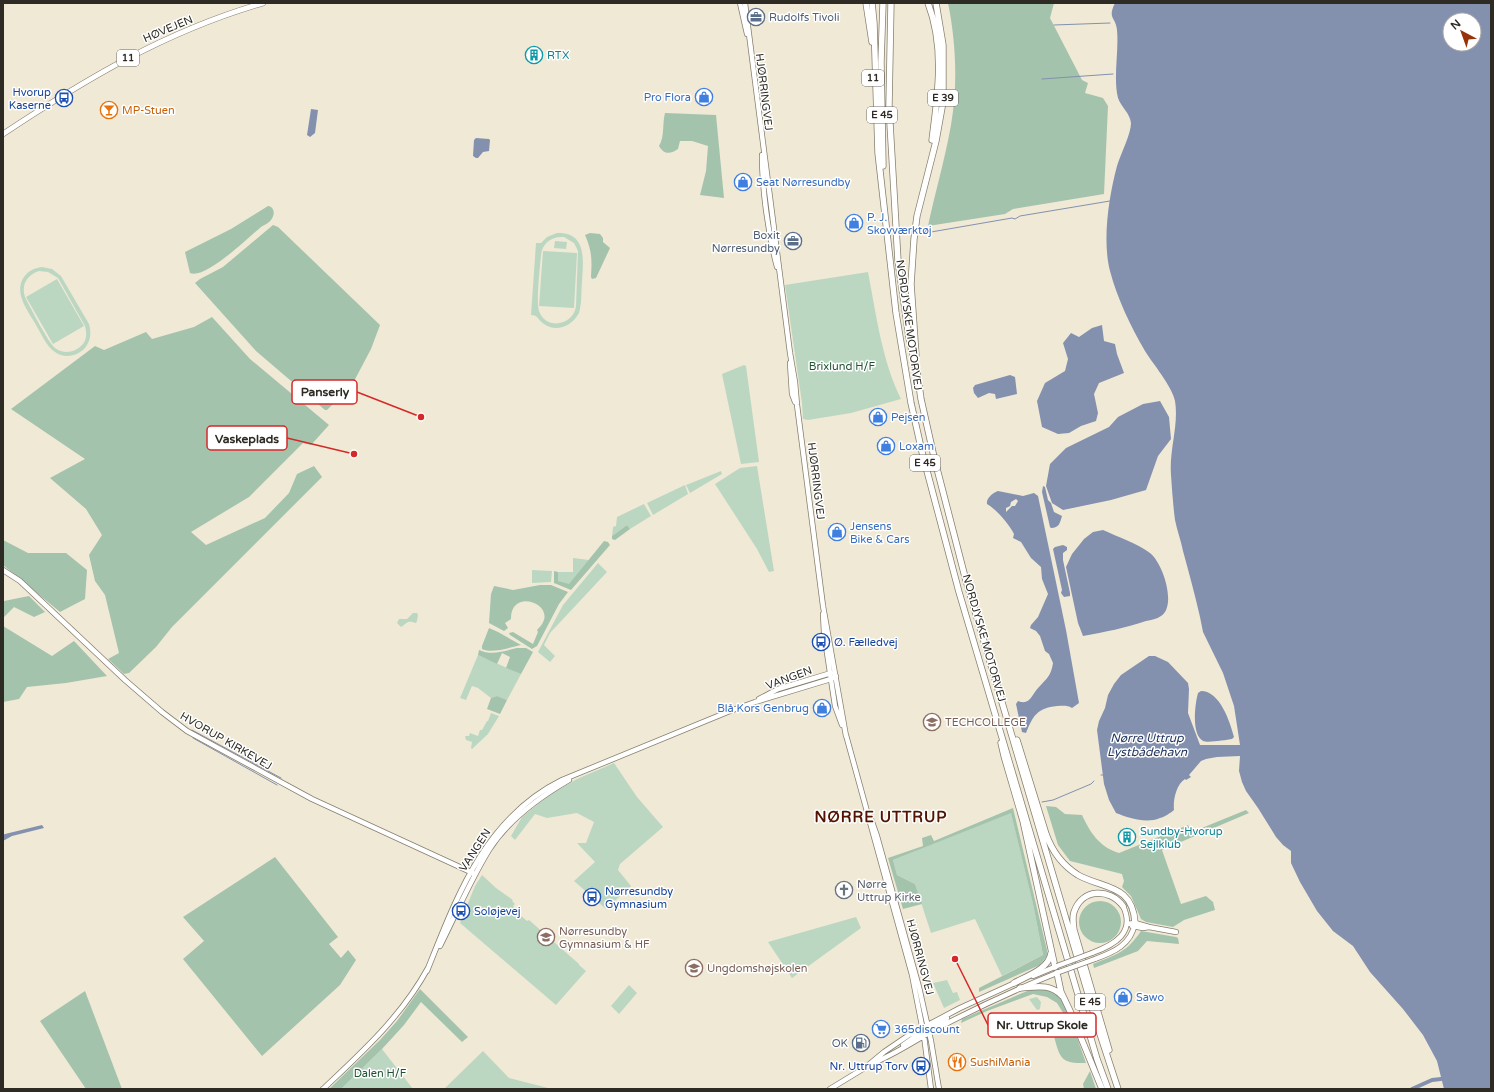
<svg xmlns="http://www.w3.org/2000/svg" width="1494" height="1092" font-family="'Varela Round',sans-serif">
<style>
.green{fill:#bbd7c2;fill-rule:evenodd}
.forest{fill:#a4c3ac}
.water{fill:#8391af;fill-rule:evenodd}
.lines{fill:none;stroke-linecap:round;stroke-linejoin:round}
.stream{stroke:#8391af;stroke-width:1}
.canal{stroke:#8391af;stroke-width:4}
.secondary-casing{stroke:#867f6f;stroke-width:6}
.primary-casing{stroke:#867f6f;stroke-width:6}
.highway-casing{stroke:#867f6f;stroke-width:7}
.secondary{stroke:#fff;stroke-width:4.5}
.primary{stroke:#fff;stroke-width:5}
.highway{stroke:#fff;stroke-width:5.5}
.secondary-bridge-casing{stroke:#867f6f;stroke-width:6;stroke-linecap:butt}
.secondary-bridge{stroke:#fff;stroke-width:4.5}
.labels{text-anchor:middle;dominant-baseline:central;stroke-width:3;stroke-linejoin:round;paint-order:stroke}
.shield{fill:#fff;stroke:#6c6b66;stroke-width:1}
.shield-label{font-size:10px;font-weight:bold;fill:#2d2b24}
.service-label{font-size:11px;fill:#4e5e75;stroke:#fff;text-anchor:end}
.street-label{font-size:11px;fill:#2d2b24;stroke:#fff}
.culture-label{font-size:11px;fill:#0d838f;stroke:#fff;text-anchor:start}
.transit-label{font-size:11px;fill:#164399;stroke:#fff;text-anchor:start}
.shop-label{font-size:11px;fill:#366cbe;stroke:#fff;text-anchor:start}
.food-label{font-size:11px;fill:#c56008;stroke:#fff;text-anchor:start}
.park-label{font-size:11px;fill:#1f5131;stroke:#fff}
.education-label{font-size:11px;fill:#785e54;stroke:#fff;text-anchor:start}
.worship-label{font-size:11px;fill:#5b616d;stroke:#fff;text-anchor:start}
.water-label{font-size:12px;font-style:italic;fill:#1f325b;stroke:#fff}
.district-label{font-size:15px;font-weight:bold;letter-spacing:1px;fill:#531300;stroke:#fff}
.leader{fill:none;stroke:#d62828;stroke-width:1.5}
.callout-dot{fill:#d62828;stroke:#fff;stroke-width:1.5}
.callout{fill:#fff;stroke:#d62828;stroke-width:1.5}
.callout-label{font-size:12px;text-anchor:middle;font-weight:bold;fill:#2d2b24}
</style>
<rect width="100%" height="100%" fill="#f0e9d6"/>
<!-- green -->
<path class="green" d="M557,233C588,232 583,262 582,282C581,292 582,303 579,313C572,326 556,333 544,324C538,320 538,315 531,315L536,243H541L547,237ZM564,237L574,243L578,251L576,306C574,325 546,331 539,311C536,301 540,267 541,255C542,243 552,236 564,237Z
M555,241L567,242L566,249L554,248Z
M543,251L577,253L574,308L539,306Z
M42,267L52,269L61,276L89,324C92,334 90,343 83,350C75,357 63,358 55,352C46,346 41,333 36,325C28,311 13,293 24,277C28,271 34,268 42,267ZM39,271L48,272L58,278L85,326C87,333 87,341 81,346C74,353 63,354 55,348C48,342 30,307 25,297C21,285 27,275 39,271Z
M868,272C876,313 882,361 901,399L851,413L808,420L803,419L802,403L785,285Z
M57,279L84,326L53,344L26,297Z
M744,365L746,366L759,462L741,464L722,374Z
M757,466L774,571L769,572L757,549L715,484L740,468Z
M721,471L722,474L690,493L686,485Z
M685,485L688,494L653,515L647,503Z
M644,504L651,516L630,529L627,525L612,536L613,527L616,526L617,517Z
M573,558L589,560L569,585L558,581V572H573Z
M598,563L607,572L550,633L544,645L555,656L550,662L538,652L563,605Z
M532,570L552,571L551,582L532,583Z
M413,613H417L418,615L417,621L416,623C406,620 408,623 401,627L397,623L399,619H407Z
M478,655L521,674L507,700L497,696L491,698L478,688L472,686L466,700L460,698Z
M491,713L499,716L488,734L472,749L471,748L472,742L466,740L465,736H469L470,733L478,736L480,730H482L487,721H488Z
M614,763L637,797L663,827L620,864L618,870L631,886L606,909L574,881L595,862L577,843H586L594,822L577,813L547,818L535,814L515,840L511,836L522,817L549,795L577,779Z
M1011,812L1033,904L1043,955L1002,976L975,919L931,933L915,884L897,875L893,860Z
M482,875L496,888L513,900L512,901L515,904L513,906L520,912L519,914L527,921L529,920L579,964V965L586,971L556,1005L460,923L475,886Z
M856,917L861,928L792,978L768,942Z
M947,980L953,993L957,992L960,1000L944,1008L933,983Z
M629,985L637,993L619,1014L611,1006Z
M1037,997L1041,1002L1040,1009L1037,1010L1029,999Z
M382,1049L413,1089H341Z
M483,1051L509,1078L552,1089H444Z"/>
<!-- forest -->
<path class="forest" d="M948,3H1054L1050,18L1082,80L1088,83L1085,93L1103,98L1108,106L1104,194L1013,209L1005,214L928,226C935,193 945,159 951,125C958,85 956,42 948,3Z
M665,113L716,115L724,198L700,195L706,171L708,146L692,141H680L678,149C671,154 664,155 659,146C665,136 662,124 665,113Z
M268,206C275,207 275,215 271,220C269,223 264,225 261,227C249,237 205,280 190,273L185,252L231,229Z
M273,225L278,227L380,325L371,349L352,385L327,410H325L256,351L195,283L200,279L223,267Z
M590,233L600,234L603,238V242L610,248L596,278L592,279L591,277C592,259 592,251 585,235Z
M212,317L250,359L329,425L311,445L303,443L249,497L191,532L206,545L265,518L289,493L297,474L314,466L322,477L172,627L156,647L129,673L124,674L108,659L119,653L105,595L95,581L89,555L102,535L86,509L50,478L85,459L11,409L95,346L104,350L146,332L152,339L194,327Z
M627,525L630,529L615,540L612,539V536Z
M3,540L28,553H66L87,570L85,599L60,612L3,565Z
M604,541L608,542L610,545L571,590L554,583V571L558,572V581L569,584Z
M540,585H551L568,592L559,604L537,646L532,649L510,635L509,633L513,632L533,644L538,632L537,630C564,606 510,585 511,619L505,623L508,628L504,631L489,623L491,594L494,586L513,590Z
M29,596L45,612L34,617L14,607L3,618L4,601Z
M3,626L52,656L74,641L107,676L66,683L27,687L19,699L3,702Z
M489,628L498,632L521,645C511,647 491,654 482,649V646Z
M517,648H526L533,652L521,674L506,668L510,657L502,653L497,664L478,655L479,650C492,656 504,651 517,648Z
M497,696L507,700L500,714L487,709L491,698Z
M1046,806L1056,807L1065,814L1082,815C1090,832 1099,847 1119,853L1188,825L1192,832L1246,810L1249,813L1162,850L1181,904L1206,896L1213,902L1215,910L1184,920L1173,927L1146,922L1141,919L1131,896L1122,887L1124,881L1122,874L1070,861L1058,845Z
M1013,808L1047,950V956L1040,965L979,992V988L1043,955L1033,904L1011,813L893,860L897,875L915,884L922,904L903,909L888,858L923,846L922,838L931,835L934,841Z
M275,857L338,937L329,944L341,958L348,950L356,960L340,985L262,1056L183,959L204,941L183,917Z
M1079 922a21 21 0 1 1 42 0a21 21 0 1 1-42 0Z
M1141,931L1176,937L1178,938L1179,944L1147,941L1138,951L1094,968L1093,964C1117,954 1126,953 1141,931Z
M420,989L468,1037L462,1042L421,1002L404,1025L382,1049L341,1089H329L380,1040L397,1021Z
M1032,989H1047L1054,992L1060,997L1066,1006L1086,1063C1059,1064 1060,1057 1053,1033L1070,1024L1057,1003L1047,997L1033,994L987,1011L961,1023L962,1019Z
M85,991L122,1089H86L40,1021Z
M1090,1071L1096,1089H1084L1083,1084Z"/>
<!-- water -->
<path class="water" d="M1115,3H1491V1089H1444L1437,1061L1423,1035L1403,1009L1370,972L1353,946L1333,931L1317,911L1300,882L1291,863V851L1283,845L1276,837L1258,808L1246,791L1242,782L1239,771L1240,756L1217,757L1206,759L1201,761L1189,775L1191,777L1186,780L1185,779C1176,785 1173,800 1174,810C1170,813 1165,817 1160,818C1146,824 1129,818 1116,813L1109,800L1104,784L1097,730L1099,721L1105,708L1108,695L1114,684L1121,675L1149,656H1155L1168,662L1188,683L1189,689L1188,713L1200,745H1240L1234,706L1223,673L1203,632L1200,617C1195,595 1189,573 1183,551C1181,541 1177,530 1175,520C1173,505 1172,490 1171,475C1169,450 1179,425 1175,401C1172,386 1153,364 1145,351C1131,327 1117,298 1110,271C1102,240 1109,196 1117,166C1121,153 1131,134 1131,123C1130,113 1121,107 1118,98C1113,78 1119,51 1117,30C1116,17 1107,19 1115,3ZM1450,20H1474V44H1450Z
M311,109L318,110L315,133L310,137L307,135Z
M476,138L489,139L490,140L489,151L483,152L478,158H476L473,156L474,140Z
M1102,325L1104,341L1115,344L1117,354L1124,373L1099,383L1094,394L1098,413L1096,421L1081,426L1069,433L1058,434L1042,427L1037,401L1045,383L1065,371L1068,359L1063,343L1071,333L1079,337L1092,328Z
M1010,375L1015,377L1017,394L996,399L995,394L989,393L978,398L974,393L973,388L975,385Z
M1160,401L1169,417L1171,439L1158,456L1146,490L1111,500L1063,510L1052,503L1046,486L1050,464L1066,448L1109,427L1118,417L1143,404Z
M1043,486L1045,487L1048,500L1051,503L1054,512L1062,516C1060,523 1059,528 1051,528L1050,527L1042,492Z
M998,491L1023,496L1034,493L1038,496L1066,630L1079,703L1072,708C1067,705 1063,706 1057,706C1037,708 1033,716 1026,733L1022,732L1016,704L1018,701C1030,706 1032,694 1039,687C1047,678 1051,676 1053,663L1049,654L1045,651L1040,636L1036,631L1030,628L1031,625L1038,617L1048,594L1042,579L1041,567L1031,558L1021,542L1013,538L1014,534C1009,524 996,509 987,504C986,498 993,493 998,491ZM1016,499L1018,501L1015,506H1012L1006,512V508L1010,506L1011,502Z
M1103,530C1118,537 1137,543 1150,553C1163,563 1177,606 1161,616C1157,619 1151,620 1146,621C1125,628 1105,632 1083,636L1078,623L1066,567L1072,554L1084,539L1093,532Z
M1063,545L1067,547V550L1063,553V560L1070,593V596L1064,597L1061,593L1062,590L1053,549L1055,547Z
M1201,691C1220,691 1230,722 1234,737L1232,739C1226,740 1208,743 1203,741C1191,734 1195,704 1198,693Z
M42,825L44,828L12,836L3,841V835L5,834Z"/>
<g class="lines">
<!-- stream -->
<path class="stream" d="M1054,25L1110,23
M1042,79L1113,74
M931,232L1012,218L1015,219L1020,216L1110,201
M920,234L924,233
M192,730L281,778
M193,738L277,785
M1101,775H1103
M1042,802L1053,800L1091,784L1094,781"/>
<!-- canal -->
<path class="canal" d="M1412,1089L1432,1080L1441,1079"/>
<defs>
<path id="secondary" d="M740,3L747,34
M745,3L790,353L795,382L797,405L823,606L846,736
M762,155C762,189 768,233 777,267
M790,363L792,394L795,402
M3,570L20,581L125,680L162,712L187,731L312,799L475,874
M823,614L824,633L835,706L842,725
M759,699L778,689L831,673
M846,735L912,975L924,1036L931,1089
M870,816L877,836L919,987L931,1041L939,1089
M1127,924L1135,923L1149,927L1176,932
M1132,926L1143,928L1149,927
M440,946C456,914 470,881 489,850C508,820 538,798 569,780
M1092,953C1114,945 1136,933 1123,906
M1095,959C1114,952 1131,945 1135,923
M427,971C457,896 485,818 562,780L730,711L755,702L831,679L836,676
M1033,976L1057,966
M928,1030L947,1018
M903,1045L923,1031
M871,1064C894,1055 914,1041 936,1029C976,1008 1017,989 1059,972
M323,1089C362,1052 402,1016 428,968
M830,1089L866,1067L884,1052L909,1035L960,1008L1017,982"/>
<path id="primary" d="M3,134C86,79 166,31 263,3"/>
<path id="highway" d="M866,3L872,42
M872,3L874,23L878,153L896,313L911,403L922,452L959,592L1097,1059L1108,1089
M891,3L889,106L898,261L909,338L917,371L921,399L934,457L965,577L1099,1031L1118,1089
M928,3C945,47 938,95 932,140
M883,166L881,62L883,3
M916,355L911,284L914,239L917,216L936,141L943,102V45L936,3
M1017,740L1046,834C1052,851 1062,865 1078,875C1103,889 1133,884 1135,923
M1001,743L1004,756L1023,821L1055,967
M1057,973L1061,992L1070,1011L1102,1089
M1014,983C1027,976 1049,969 1051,953
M1020,988C1036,987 1050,983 1062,996
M1109,1050L1074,930C1073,924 1072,918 1074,912C1082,888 1110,888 1123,906"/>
</defs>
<!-- secondary casing -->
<use href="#secondary" class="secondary-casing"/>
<!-- primary casing -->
<use href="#primary" class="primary-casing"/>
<!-- highway casing -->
<use href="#highway" class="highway-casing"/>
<!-- secondary -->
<use href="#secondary" class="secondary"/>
<!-- primary -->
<use href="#primary" class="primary"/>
<!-- highway -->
<use href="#highway" class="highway"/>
<defs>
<path id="secondary-bridge" d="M1057,966L1092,953
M1059,972L1095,959"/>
</defs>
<!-- secondary-bridge casing -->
<use href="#secondary-bridge" class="secondary-bridge-casing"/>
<!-- secondary-bridge -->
<use href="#secondary-bridge" class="secondary-bridge"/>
</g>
<!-- icons -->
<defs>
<symbol id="office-ring" viewBox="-11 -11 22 22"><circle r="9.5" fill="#fff" stroke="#5c6f8a" stroke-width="1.5"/><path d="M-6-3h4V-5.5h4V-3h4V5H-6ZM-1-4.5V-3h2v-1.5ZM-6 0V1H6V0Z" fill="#5c6f8a"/></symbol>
<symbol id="building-ring" viewBox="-11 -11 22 22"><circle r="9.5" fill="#fff" stroke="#0f9aa8" stroke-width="1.5"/><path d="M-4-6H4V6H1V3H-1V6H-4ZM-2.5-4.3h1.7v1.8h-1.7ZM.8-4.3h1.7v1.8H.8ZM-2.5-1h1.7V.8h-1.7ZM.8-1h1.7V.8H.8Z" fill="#0f9aa8"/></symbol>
<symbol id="shop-ring" viewBox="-11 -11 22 22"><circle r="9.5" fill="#fff" stroke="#3f7fe0" stroke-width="1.5"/><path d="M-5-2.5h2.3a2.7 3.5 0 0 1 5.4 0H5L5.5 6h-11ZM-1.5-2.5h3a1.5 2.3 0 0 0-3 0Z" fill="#3f7fe0"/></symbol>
<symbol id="bus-ring" viewBox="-11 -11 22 22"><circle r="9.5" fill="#fff" stroke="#1a4fb4" stroke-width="1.5"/><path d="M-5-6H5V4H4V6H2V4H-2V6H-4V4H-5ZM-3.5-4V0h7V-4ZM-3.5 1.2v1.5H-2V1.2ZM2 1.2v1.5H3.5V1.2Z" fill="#1a4fb4"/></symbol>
<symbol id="bar-ring" viewBox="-11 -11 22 22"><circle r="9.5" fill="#fff" stroke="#e8710a" stroke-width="1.5"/><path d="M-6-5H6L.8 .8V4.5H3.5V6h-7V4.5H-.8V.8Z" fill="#e8710a"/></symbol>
<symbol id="school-ring" viewBox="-11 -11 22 22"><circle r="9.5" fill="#fff" stroke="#8d6e63" stroke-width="1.5"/><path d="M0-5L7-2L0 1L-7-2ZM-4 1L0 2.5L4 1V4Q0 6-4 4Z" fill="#8d6e63"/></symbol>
<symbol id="church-ring" viewBox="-11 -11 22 22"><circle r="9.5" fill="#fff" stroke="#6b7280" stroke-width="1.5"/><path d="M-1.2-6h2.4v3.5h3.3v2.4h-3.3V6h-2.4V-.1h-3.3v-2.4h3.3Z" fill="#6b7280"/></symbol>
<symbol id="university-ring" viewBox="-11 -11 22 22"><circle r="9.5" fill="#fff" stroke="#8d6e63" stroke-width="1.5"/><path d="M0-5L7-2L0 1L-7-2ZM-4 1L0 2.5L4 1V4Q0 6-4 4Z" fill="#8d6e63"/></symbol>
<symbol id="supermarket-ring" viewBox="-11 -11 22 22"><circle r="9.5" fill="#fff" stroke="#3f7fe0" stroke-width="1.5"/><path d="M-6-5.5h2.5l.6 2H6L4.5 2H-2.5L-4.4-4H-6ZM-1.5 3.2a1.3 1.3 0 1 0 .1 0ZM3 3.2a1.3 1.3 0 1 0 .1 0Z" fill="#3f7fe0"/></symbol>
<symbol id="fuel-ring" viewBox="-11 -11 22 22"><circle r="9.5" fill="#fff" stroke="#5c6f8a" stroke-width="1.5"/><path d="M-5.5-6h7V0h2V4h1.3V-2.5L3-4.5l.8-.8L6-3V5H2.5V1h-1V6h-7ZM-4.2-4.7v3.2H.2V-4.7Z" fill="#5c6f8a"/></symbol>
<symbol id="restaurant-ring" viewBox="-11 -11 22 22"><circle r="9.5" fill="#fff" stroke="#e8710a" stroke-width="1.5"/><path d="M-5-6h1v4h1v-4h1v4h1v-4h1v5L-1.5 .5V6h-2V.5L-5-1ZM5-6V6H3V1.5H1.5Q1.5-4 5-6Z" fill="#e8710a"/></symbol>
</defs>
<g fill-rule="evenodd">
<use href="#office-ring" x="746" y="7" width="20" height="20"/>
<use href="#building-ring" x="524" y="45" width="20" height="20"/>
<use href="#shop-ring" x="694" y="87" width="20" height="20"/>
<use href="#bus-ring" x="54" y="88" width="20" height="20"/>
<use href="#bar-ring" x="99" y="100" width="20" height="20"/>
<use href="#shop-ring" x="733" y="172" width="20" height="20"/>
<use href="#shop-ring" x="844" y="213" width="20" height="20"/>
<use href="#office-ring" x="783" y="231" width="20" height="20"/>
<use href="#shop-ring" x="868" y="407" width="20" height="20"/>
<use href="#shop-ring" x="876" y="436" width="20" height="20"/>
<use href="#shop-ring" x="827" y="522" width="20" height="20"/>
<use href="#bus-ring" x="811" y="632" width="20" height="20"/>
<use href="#shop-ring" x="812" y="698" width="20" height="20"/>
<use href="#school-ring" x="922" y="712" width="20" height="20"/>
<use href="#building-ring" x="1117" y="827" width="20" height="20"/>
<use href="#church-ring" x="834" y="880" width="20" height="20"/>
<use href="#bus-ring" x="582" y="887" width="20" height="20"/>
<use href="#bus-ring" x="451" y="901" width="20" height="20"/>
<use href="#university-ring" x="536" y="927" width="20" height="20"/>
<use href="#school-ring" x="684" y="958" width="20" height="20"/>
<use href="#shop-ring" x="1113" y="987" width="20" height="20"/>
<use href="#supermarket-ring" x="871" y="1019" width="20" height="20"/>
<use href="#fuel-ring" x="851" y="1033" width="20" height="20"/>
<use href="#restaurant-ring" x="947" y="1052" width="20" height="20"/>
<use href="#bus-ring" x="911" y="1056" width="20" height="20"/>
</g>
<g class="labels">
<!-- shield labels -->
<g class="shield">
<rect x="117" y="50" width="22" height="16" rx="3"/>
<rect x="862" y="70" width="22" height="16" rx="3"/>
<rect x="928" y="90" width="30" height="16" rx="3"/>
<rect x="867" y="107" width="30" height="16" rx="3"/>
<rect x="910" y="455" width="30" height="16" rx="3"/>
<rect x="1075" y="994" width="30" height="16" rx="3"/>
</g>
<g class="shield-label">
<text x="128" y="58">11</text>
<text x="873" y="78">11</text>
<text x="943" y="98">E 39</text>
<text x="882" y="115">E 45</text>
<text x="925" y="463">E 45</text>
<text x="1090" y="1002">E 45</text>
</g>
<!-- service labels -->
<g class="service-label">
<text x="769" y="17" text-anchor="start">Rudolfs Tivoli</text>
<text x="780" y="235">Boxit<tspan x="780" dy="13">Nørresundby</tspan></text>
<text x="848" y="1043">OK</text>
</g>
<!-- street labels -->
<g class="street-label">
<text transform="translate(168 29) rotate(-23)">HØVEJEN</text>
<text transform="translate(764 92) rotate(83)">HJØRRINGVEJ</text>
<text transform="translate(909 325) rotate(82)">NORDJYSKE MOTORVEJ</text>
<text transform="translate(816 481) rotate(83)">HJØRRINGVEJ</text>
<text transform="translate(984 638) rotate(74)">NORDJYSKE MOTORVEJ</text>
<text transform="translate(789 678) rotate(-20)">VANGEN</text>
<text transform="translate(226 741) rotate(30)">HVORUP KIRKEVEJ</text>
<text transform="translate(475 850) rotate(-57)">VANGEN</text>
<text transform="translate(920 957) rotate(75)">HJØRRINGVEJ</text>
</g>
<!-- culture labels -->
<g class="culture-label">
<text x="547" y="55">RTX</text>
<text x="1140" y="831">Sundby-Hvorup<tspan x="1140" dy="13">Sejlklub</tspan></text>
</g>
<!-- transit labels -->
<g class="transit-label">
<text x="51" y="92" text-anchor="end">Hvorup<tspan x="51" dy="13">Kaserne</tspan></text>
<text x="834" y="642">Ø. Fælledvej</text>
<text x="605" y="891">Nørresundby<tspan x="605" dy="13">Gymnasium</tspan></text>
<text x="474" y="911">Soløjevej</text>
<text x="908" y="1066" text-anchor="end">Nr. Uttrup Torv</text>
</g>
<!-- shop labels -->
<g class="shop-label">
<text x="691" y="97" text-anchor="end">Pro Flora</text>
<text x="756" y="182">Seat Nørresundby</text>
<text x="867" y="217">P. J.<tspan x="867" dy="13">Skovværktøj</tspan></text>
<text x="891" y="417">Pejsen</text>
<text x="899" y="446">Loxam</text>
<text x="850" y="526">Jensens<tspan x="850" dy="13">Bike &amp; Cars</tspan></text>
<text x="809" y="708" text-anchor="end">Blå Kors Genbrug</text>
<text x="1136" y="997">Sawo</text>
<text x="894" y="1029">365discount</text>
</g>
<!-- food labels -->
<g class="food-label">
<text x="122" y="110">MP-Stuen</text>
<text x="970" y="1062">SushiMania</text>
</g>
<!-- park labels -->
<g class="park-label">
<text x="842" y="366">Brixlund H/F</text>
<text x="380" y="1073">Dalen H/F</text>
</g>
<!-- education labels -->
<g class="education-label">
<text x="945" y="722">TECHCOLLEGE</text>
<text x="559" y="931">Nørresundby<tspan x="559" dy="13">Gymnasium &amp; HF</tspan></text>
<text x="707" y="968">Ungdomshøjskolen</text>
</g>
<!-- worship labels -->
<g class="worship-label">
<text x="857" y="884">Nørre<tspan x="857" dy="13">Uttrup Kirke</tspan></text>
</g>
<!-- water labels -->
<g class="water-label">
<text x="1147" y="738">Nørre Uttrup<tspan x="1147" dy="14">Lystbådehavn</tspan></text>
</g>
<!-- district labels -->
<g class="district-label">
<text x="881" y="817">NØRRE UTTRUP</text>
</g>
</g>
<!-- callouts -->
<path class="leader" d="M421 417L357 392M354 454L287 438M955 959L988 1025"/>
<g class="callout-dot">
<circle cx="421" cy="417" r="4"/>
<circle cx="354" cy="454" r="4"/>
<circle cx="955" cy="959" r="4"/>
</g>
<g class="callout">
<rect x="292" y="380" width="65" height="24" rx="4"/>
<rect x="207" y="426" width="80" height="24" rx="4"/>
<rect x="988" y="1013" width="108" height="24" rx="4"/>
</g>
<g class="callout-label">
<text x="325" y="396">Panserly</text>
<text x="247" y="443">Vaskeplads</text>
<text x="1042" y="1029">Nr. Uttrup Skole</text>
</g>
<!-- border -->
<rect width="1494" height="1092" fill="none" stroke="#2d2b24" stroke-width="8"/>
<!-- north arrow -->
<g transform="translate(1462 32) rotate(319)"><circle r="19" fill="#ffffff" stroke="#abaaa7"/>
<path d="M0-3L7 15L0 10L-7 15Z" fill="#98320a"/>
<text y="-6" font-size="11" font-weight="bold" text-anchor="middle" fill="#2d2b24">N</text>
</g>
</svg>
